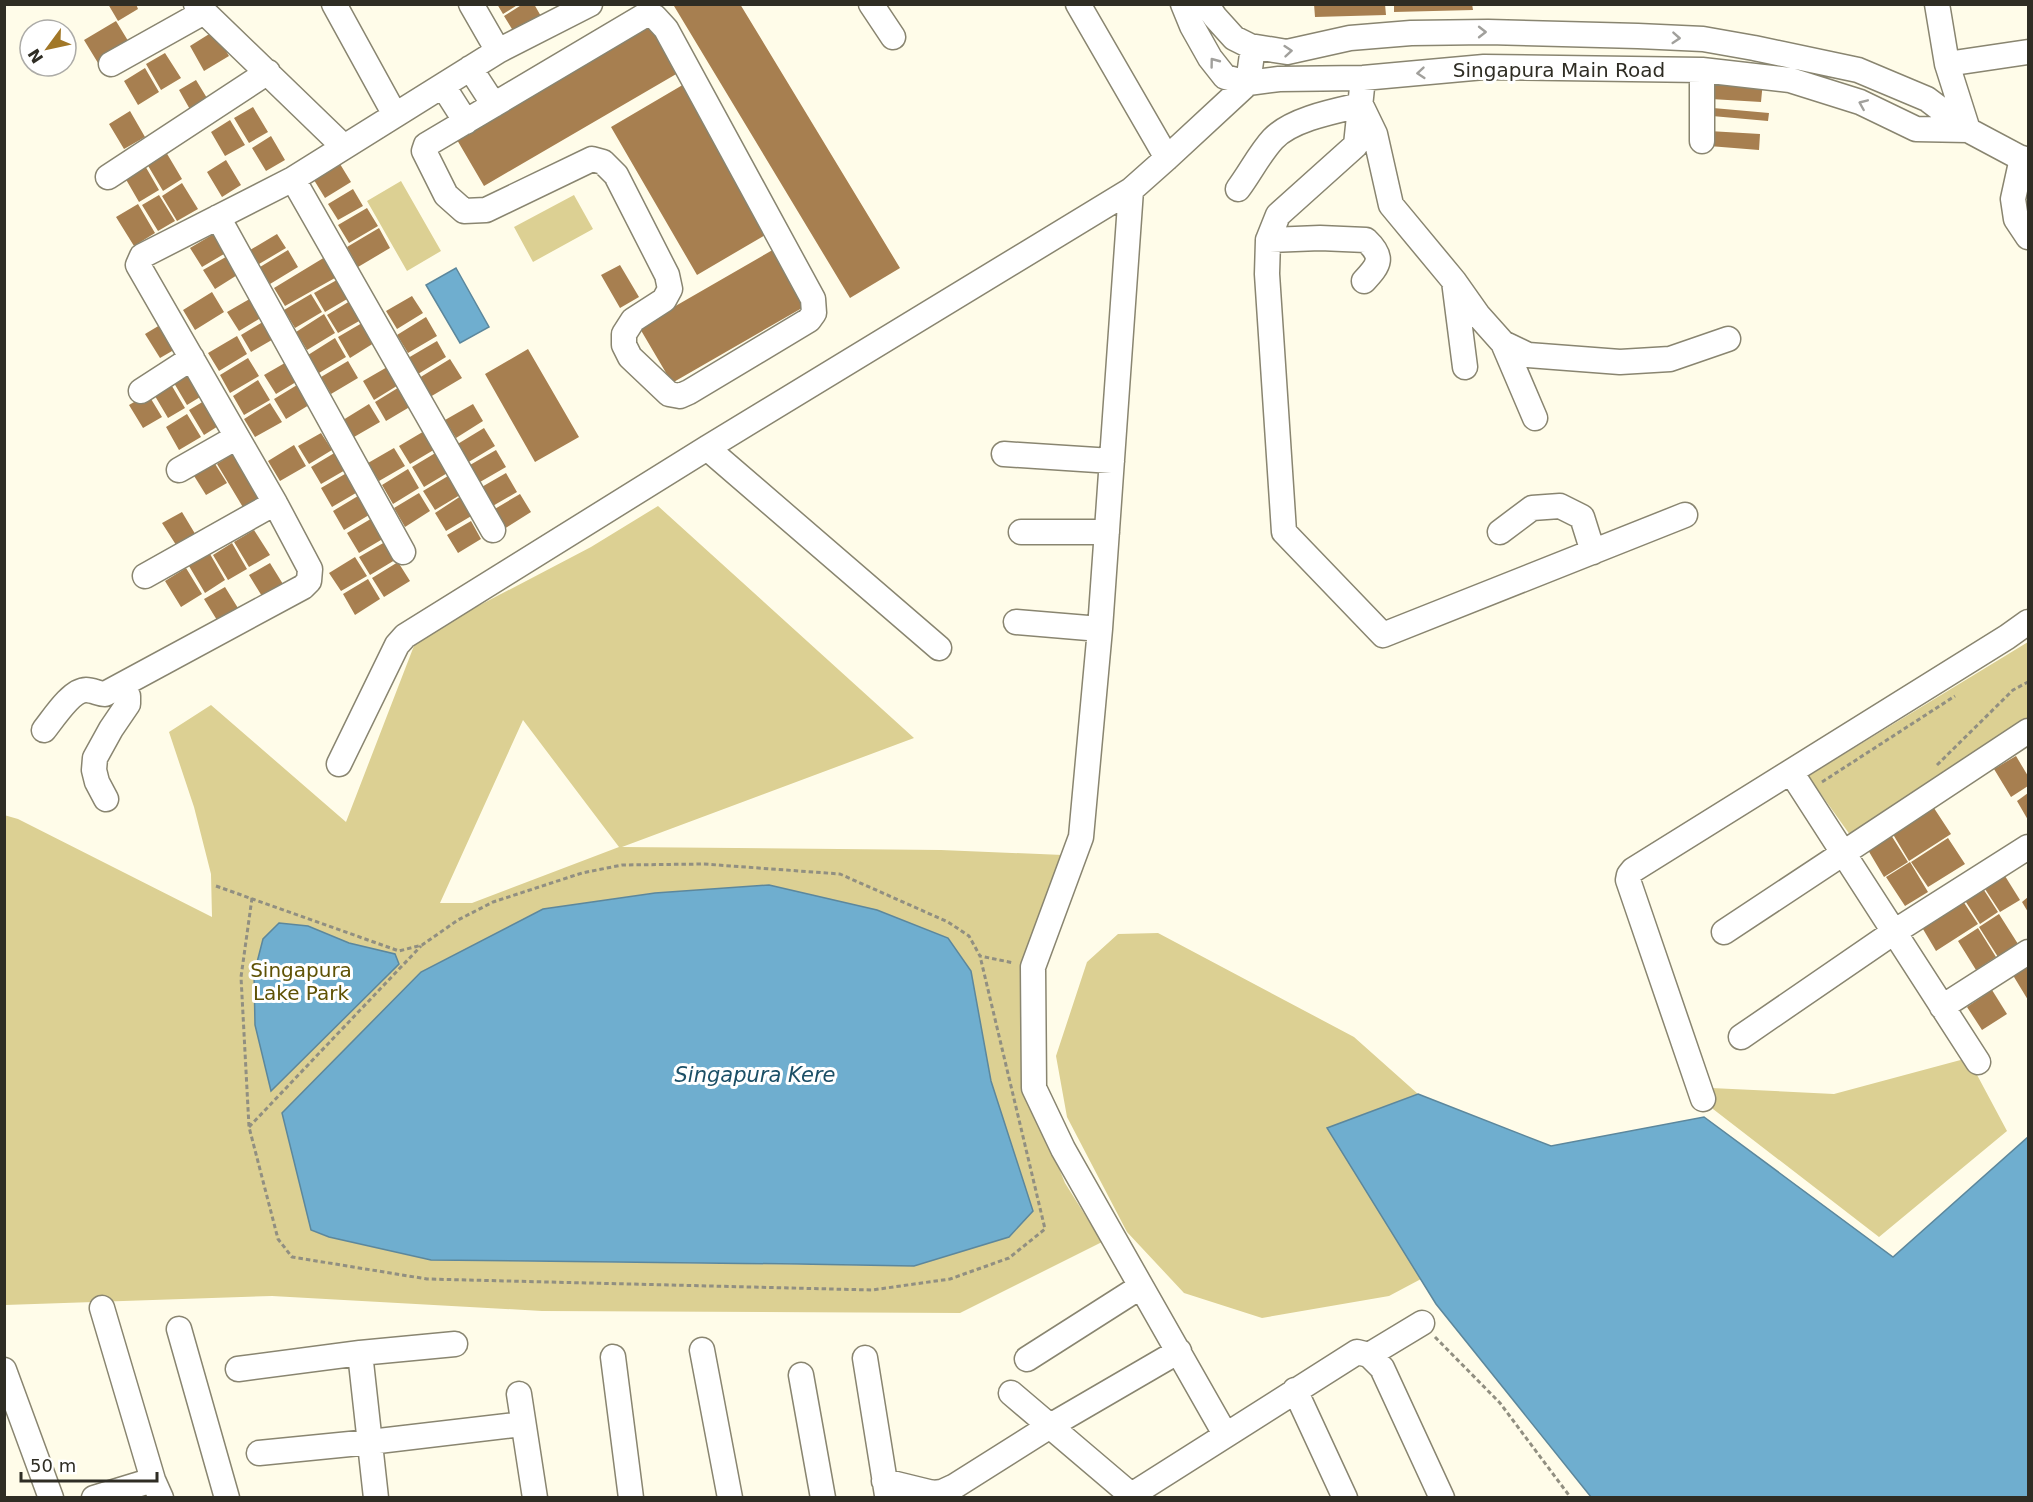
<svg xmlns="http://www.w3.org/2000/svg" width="2033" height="1502" font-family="'DejaVu Sans',sans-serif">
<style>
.green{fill:#dcd093;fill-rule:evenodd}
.water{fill:#6faecf;stroke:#5c879c;stroke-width:1.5}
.building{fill:#a77f50}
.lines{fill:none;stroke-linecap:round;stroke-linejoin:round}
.minor-casing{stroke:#898570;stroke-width:27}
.path{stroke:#918f81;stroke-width:3;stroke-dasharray:4.5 3;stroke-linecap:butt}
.minor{stroke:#fff;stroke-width:24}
.oneway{stroke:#a1a09c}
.labels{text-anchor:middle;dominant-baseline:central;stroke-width:6;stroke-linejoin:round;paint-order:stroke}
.street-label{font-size:20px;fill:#2f2d24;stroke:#fff}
.park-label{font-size:20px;fill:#5f5205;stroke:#fff}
.water-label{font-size:21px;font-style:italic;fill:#1b4f66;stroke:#fff}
</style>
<rect width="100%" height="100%" fill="#fffce9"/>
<!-- green -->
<path class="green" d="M401,181L441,251L407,271L367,201Z
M574,195L593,229L533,262L514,227Z
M658,506L914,738L622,847L941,850L1063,855L1021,989L1026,1087L1065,1183L1102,1242L960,1313L542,1311L272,1296L5,1305L4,815L18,819L212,917L211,874L194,807L169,732L211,705L346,822L417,638L591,547ZM523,720L619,847L472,903H440ZM769,885L877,910L948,938L971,971L991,1081L1009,1237L914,1266L431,1260L329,1237L311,1230L421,972L543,909L655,893Z
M2028,642V720L1853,839L1808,776Z
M1158,933L1354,1037L1418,1094L1328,1128L1421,1279L1389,1296L1262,1318L1184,1293L1127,1232L1067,1117L1056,1056L1087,962L1118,934Z
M1968,1058L2007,1131L1879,1237L1713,1109L1711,1088L1834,1094Z"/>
<!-- water -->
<path class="water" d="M456,268L489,327L460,343L426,285Z
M769,885L877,910L948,938L971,971L991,1081L1033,1211L1009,1237L914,1266L798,1264L431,1260L329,1237L311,1230L282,1113L421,972L543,909L655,893Z
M279,923L308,926L349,943L395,954L399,964L271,1091L255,1025L254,974L263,939Z
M1418,1094L1551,1146L1704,1117L1893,1257L2028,1137V1497H1591L1436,1304L1327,1128Z"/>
<!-- building -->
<path class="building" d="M108,4H136L138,9L118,21Z
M497,4H519L503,14Z
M523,4H534L542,18L515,34L504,16Z
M676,4H740L900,268L850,298L674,6Z
M1314,4H1385L1386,15L1315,17Z
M1394,4H1472L1473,10L1394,12Z
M647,20L678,73L484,186L453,133Z
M116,21L130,44L98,63L84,40Z
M214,31L229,56L204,71L190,46Z
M165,53L181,78L161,90L146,64Z
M145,68L159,92L138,105L124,81Z
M1712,77L1763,81L1761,102L1711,99Z
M196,80L210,103L192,113L179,90Z
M686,83L772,231L697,275L611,127Z
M253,107L268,132L249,143L234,118Z
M1713,108L1769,113L1768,121L1712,116Z
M130,111L145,137L124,149L109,124Z
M230,120L245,145L225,156L211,132Z
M1709,131L1760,134L1759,150L1709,146Z
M271,136L285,160L266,171L252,148Z
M166,152L182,179L163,191L147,164Z
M226,160L241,185L222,197L207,172Z
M144,164L159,190L139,202L124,176Z
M340,164L351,182L325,198L314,180Z
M182,183L198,209L177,221L162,196Z
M353,189L363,206L338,220L328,204Z
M159,195L175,221L158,231L142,205Z
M138,204L155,233L134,246L116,217Z
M367,208L378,226L349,243L338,225Z
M379,228L390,248L358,267L347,247Z
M217,232L229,251L202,267L190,248Z
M277,234L286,248L259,264L250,250Z
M776,248L809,304L672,383L639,327Z
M288,250L298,267L270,284L260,267Z
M231,254L242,272L215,289L203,270Z
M330,254L342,274L285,306L274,288Z
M620,265L639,297L620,308L601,275Z
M342,277L354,295L325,312L314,293Z
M212,292L224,312L195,330L183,310Z
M311,294L322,312L295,328L284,310Z
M412,296L423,313L397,329L386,311Z
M253,297L264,316L239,331L227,312Z
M350,301L361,320L338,333L327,315Z
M324,314L335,333L307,350L296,332Z
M426,317L437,336L408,353L397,335Z
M266,320L277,337L251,352L241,335Z
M165,322L179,347L160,358L145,334Z
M362,323L374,343L350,358L338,337Z
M237,336L247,354L219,371L208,353Z
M335,338L346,357L319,373L308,355Z
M437,341L446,357L418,374L408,358Z
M528,349L579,437L535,462L485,374Z
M248,358L259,376L230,393L220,375Z
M450,359L462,378L430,397L419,378Z
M290,360L301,379L276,394L264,375Z
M348,361L358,378L331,394L321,377Z
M389,366L400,384L374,400L363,381Z
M189,367L205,394L187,405L171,378Z
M258,380L270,400L244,415L233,396Z
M169,381L185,408L168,418L152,391Z
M302,382L314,402L286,419L274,399Z
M401,386L413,405L386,421L375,402Z
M148,394L162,417L143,428L129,405Z
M209,398L223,423L204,435L189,410Z
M270,403L282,422L255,437L244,419Z
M369,404L380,422L354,437L343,420Z
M473,404L483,421L456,438L445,420Z
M187,414L201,437L179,450L166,427Z
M484,428L495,446L467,463L456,445Z
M426,430L437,448L410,464L399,446Z
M321,433L332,450L309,464L298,446Z
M294,445L306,466L280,481L268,461Z
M394,448L405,466L379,481L368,463Z
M496,450L506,467L480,482L470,465Z
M235,452L262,497L244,509L217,464Z
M336,452L347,469L321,484L311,467Z
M437,452L449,472L424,487L412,467Z
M212,459L227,483L206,495L191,471Z
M408,469L419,488L393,504L382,485Z
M350,471L361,490L332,507L321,488Z
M506,473L517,492L491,507L480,488Z
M448,476L460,495L435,510L423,491Z
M363,493L374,512L344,530L333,511Z
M419,493L430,511L405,527L394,508Z
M520,494L531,512L504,529L493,510Z
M461,496L473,515L446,531L435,513Z
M182,512L197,537L178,548L162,523Z
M374,517L386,537L359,553L347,533Z
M471,521L481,539L458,553L447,535Z
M254,530L270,555L249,567L234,542Z
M385,542L395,560L370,575L359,557Z
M232,543L247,569L228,580L213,555Z
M210,554L225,580L205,593L189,566Z
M355,557L367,576L341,591L329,573Z
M398,562L410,581L384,597L372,578Z
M270,563L286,589L265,601L249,575Z
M186,568L202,594L181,607L165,581Z
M368,579L380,599L355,615L343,594Z
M225,587L241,613L220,625L204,599Z
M2016,756L2028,776V786L2011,797L1994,769Z
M2028,793V820L2017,801Z
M1932,805L1951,834L1909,861L1891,831Z
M1891,835L1908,862L1884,877L1868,850Z
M1948,838L1965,864L1928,887L1911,862Z
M1910,862L1928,892L1905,906L1886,877Z
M2005,876L2020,900L2000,912L1985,889Z
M1982,887L1998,912L1980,924L1964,899Z
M2028,897V912L2022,902Z
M1961,898L1978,924L1936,951L1920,924Z
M1999,914L2018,944L1998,957L1979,927Z
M1978,928L1996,957L1976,970L1958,941Z
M2028,961V1000L2011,972Z
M1992,990L2007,1014L1982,1030L1967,1007Z"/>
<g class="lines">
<defs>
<path id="minor" d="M196,4L344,147
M334,4L395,115
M471,4L498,51
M871,4L893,37
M1078,4L1167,158
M1183,4L1192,26L1210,58L1225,77L1248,83L1279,79L1363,78L1484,67L1702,70L1790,80L1860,102L1916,129L1968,130
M1206,4L1215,17L1234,38L1250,46L1287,52L1350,38L1411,33L1488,32L1638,36L1703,39L1754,48L1858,70L1927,99L1968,130L2028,162
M1937,4L1947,64L1968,130
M647,14L655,17L666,29L813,299L814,313L809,320L689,392L680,396L669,394L630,357L624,345V334L633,320L664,300L670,289L667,275L616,175L603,162L592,159L486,210L464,211L446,195L424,151L426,145Z
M111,64L204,12
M1947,64L2028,52
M470,68L494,105
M1363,78L1356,145L1278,215L1268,240L1267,274L1284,532L1383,635L1685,515
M443,86L466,122
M1702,141V70
M2022,158L2013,199L2016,219L2028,237
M108,177L268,72
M293,179L493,530
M1238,189C1250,173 1260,153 1273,139C1292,119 1335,111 1361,105L1375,134L1391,205L1454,281
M1131,190L1100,629L1081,837L1033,967L1034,1088L1063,1149L1225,1434
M218,217L403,552
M1268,240L1320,238L1366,240C1384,257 1380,264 1364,281
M1503,343L1528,355L1620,362L1670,359L1728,339
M1465,367L1454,281L1478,315L1503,343L1535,418
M141,391L192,358
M707,448L939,648
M1004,454L1112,461
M179,470L237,437
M1021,532H1107
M1500,532L1532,508L1560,506L1582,517L1593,552
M145,576L275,503
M1016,622L1100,629
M44,730C53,719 71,690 86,690C93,690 99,694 105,694L303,587L309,581L310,569L275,503L138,265L142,256L293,179L498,51L590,4
M339,764L397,645L405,636L707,448L1131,190L1167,158L1248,83L1253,47
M1791,772L1978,1062
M106,799L97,782L94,770L95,758L111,729L128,704V696L122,685
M1724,932L2028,731
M1942,1007L2028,952
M1741,1037L1894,932L2028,847
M1703,1099L1628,880L1629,875L1633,870L2007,637L2028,622
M102,1308L153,1480L161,1498
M179,1329L227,1498
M702,1350L730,1498
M1369,1355L1422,1323
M613,1357L631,1498
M865,1358L887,1495
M1027,1359L1140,1287
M238,1369L360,1353
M4,1370L51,1498
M801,1375L823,1498
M1295,1390L1345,1498
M1011,1393L1131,1495
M519,1394L535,1498
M259,1453L370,1442L523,1424
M884,1481L933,1493L942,1492L955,1486L1050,1426L1179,1351
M94,1498L153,1480
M376,1498L360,1353L455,1344
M1127,1498L1357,1352L1369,1355L1382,1368L1442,1498"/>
</defs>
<!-- minor casing -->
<use href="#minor" class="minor-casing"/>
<!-- path -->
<path class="path" d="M1937,765L2013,690L2028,682
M1822,782L1955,696
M216,886L399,951L422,945L458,920L493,902L582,873L622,865L704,864L840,874L948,922L969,936L980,956L1014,963
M252,898L241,977L249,1127L278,1239L292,1257L427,1279L872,1290L950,1279L1009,1258L1045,1229L980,956
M249,1127L421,946
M1435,1337L1500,1403L1571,1498"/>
<!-- minor -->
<use href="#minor" class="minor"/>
</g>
<!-- one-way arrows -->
<defs><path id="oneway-chevron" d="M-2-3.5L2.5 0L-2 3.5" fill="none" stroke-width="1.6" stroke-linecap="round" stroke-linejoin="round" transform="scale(1.5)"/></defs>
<g class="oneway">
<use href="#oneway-chevron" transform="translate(1482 32)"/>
<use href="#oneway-chevron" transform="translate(1676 38) rotate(4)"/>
<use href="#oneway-chevron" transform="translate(1288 51) rotate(-5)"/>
<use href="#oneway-chevron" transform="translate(1214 62) rotate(-127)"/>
<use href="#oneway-chevron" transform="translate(1421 73) rotate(175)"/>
<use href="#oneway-chevron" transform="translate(1863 104) rotate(-157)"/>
</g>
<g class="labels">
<!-- street labels -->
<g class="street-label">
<text x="1559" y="70">Singapura Main Road</text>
</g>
<!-- park labels -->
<g class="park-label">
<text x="301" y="970">Singapura<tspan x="301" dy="23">Lake Park</tspan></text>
</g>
<!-- water labels -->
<g class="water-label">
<text x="755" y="1075">Singapura Kere</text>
</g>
</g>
<!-- border -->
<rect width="2033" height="1502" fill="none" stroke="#2f2d24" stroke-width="12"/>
<!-- north arrow -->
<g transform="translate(48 48) rotate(237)"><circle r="28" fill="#ffffff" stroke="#acaba7" stroke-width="1.5"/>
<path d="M0-4.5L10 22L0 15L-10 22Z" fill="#a17727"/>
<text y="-9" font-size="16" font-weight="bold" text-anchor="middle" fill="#2f2d24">N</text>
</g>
<!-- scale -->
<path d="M21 1472v9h136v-9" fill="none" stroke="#2f2d24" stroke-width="3"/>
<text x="30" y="1472" font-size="18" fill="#2f2d24" stroke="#ffffff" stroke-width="4.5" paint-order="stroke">50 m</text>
</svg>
